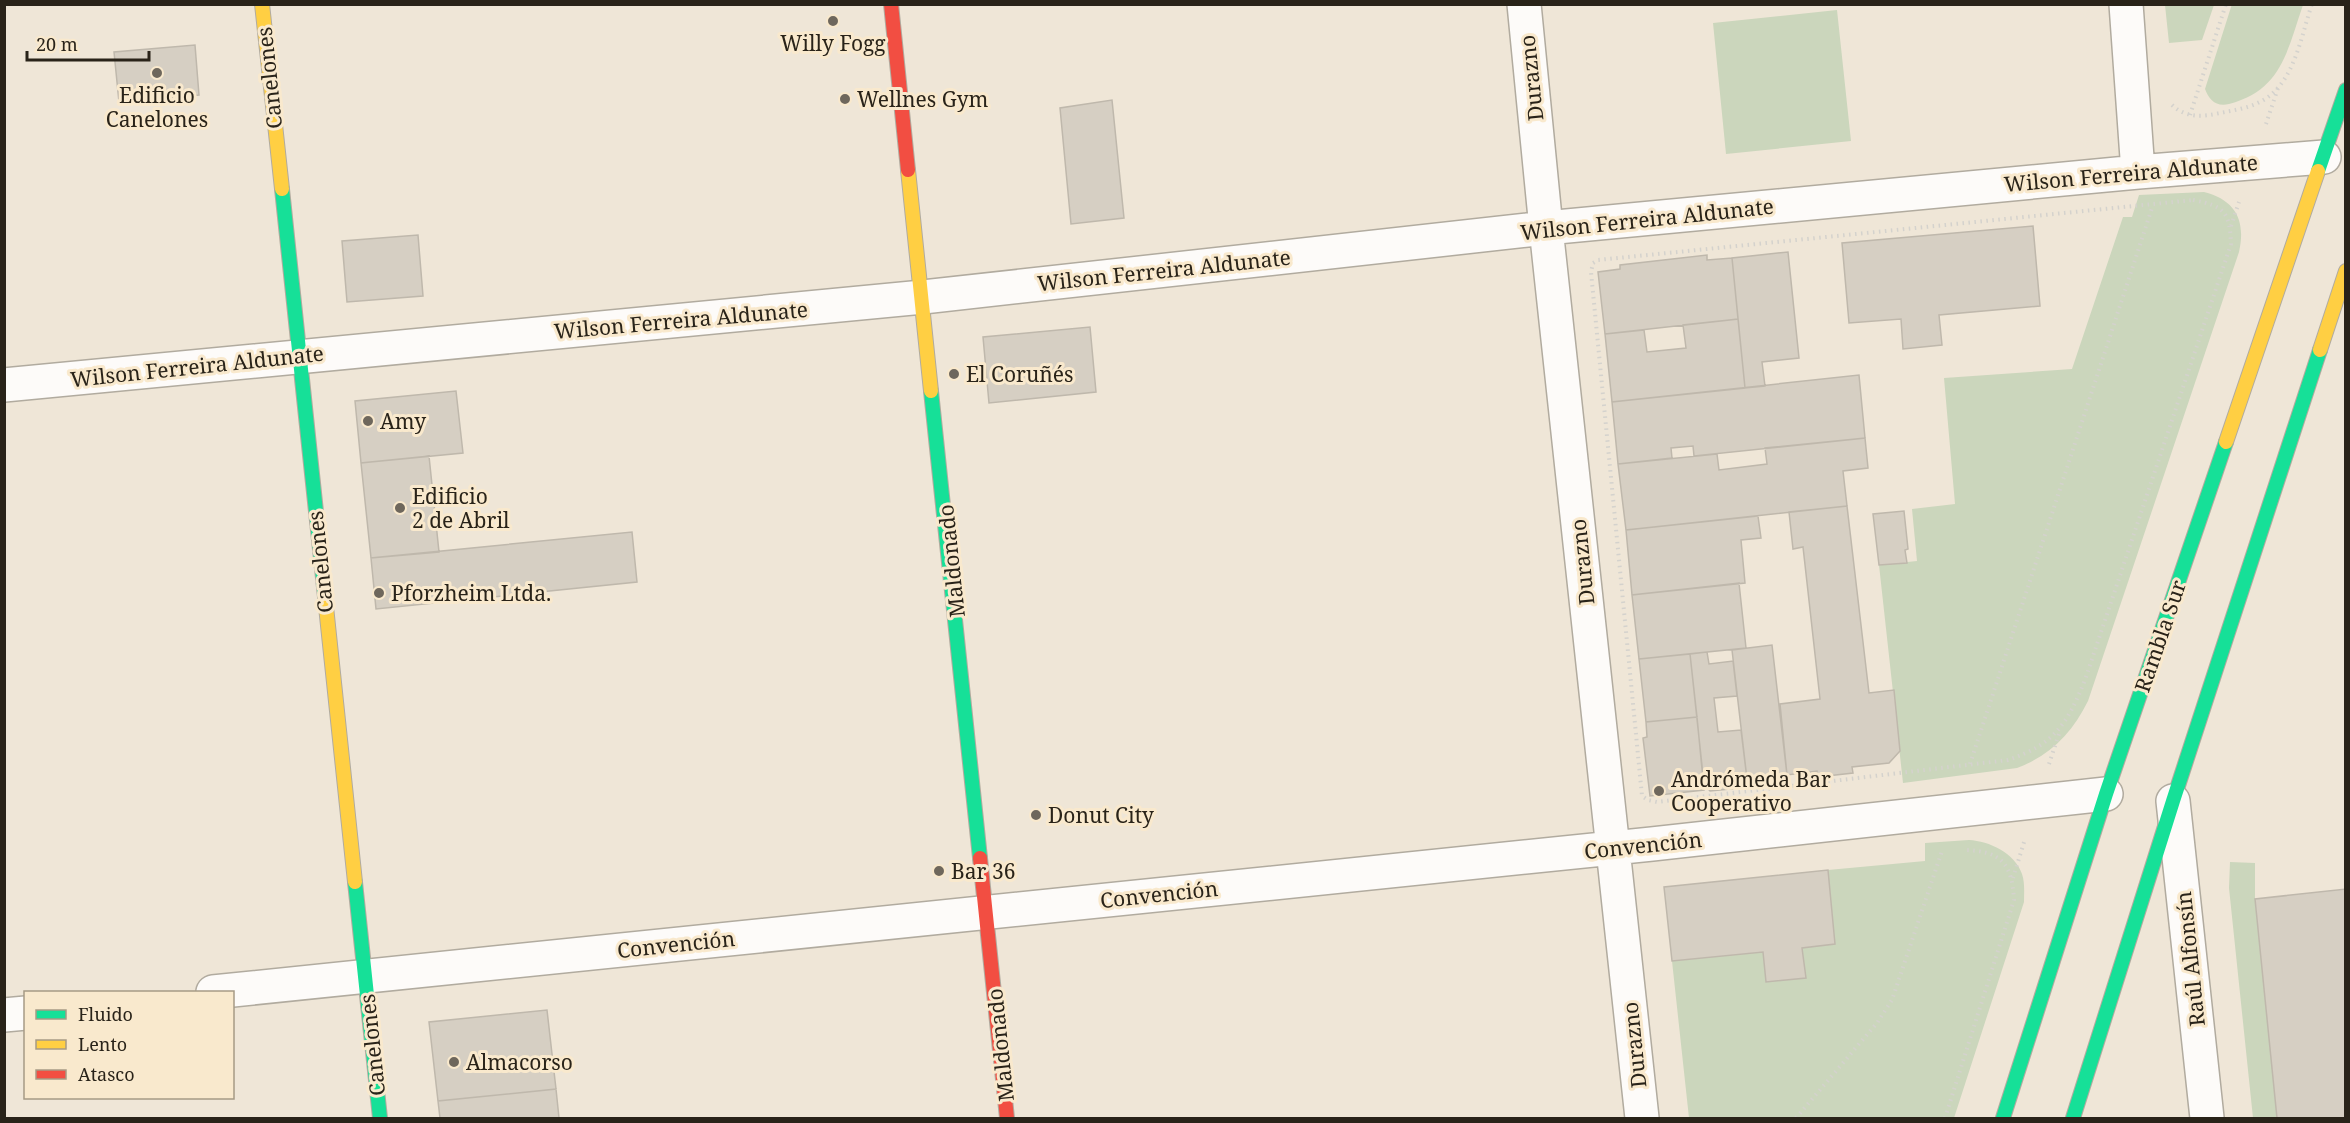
<svg xmlns="http://www.w3.org/2000/svg" width="2350" height="1123" font-family="'Noto Serif',serif">
<style>
.green{fill:#cbd6bc}
.building{fill:#d6cfc3;stroke:#bfb8ac;stroke-width:1.5}
.lines{fill:none;stroke-linecap:round;stroke-linejoin:round}
.street-casing{stroke:#b1ab9f;stroke-width:36}
.fast-casing{stroke:#b1ab9f;stroke-width:16}
.slow-casing{stroke:#b1ab9f;stroke-width:16}
.jam-casing{stroke:#b1ab9f;stroke-width:16}
.path{stroke:#d4d2cd;stroke-width:4;stroke-dasharray:1.5 4.5;stroke-linecap:butt}
.street{stroke:#fdfbf9;stroke-width:33}
.fast{stroke:#16e098;stroke-width:14}
.slow{stroke:#ffcf43;stroke-width:14}
.jam{stroke:#f24e42;stroke-width:14}
.poi-dot{fill:#6e675c;stroke:#f9e9cd;stroke-width:2}
.labels{text-anchor:middle;dominant-baseline:central;stroke-width:6;stroke-linejoin:round;paint-order:stroke}
.poi-label{font-size:21px;fill:#292319;stroke:#f9e9cd;text-anchor:start}
.street-label{font-size:21px;fill:#292319;stroke:#f9e9cd}
</style>
<rect width="100%" height="100%" fill="#efe6d7"/>
<!-- green -->
<path class="green" d="M2232,4L2303,5C2287,51 2282,90 2229,104C2216,107 2209,100 2205,89Z
M2165,5H2214L2202,40L2169,43Z
M1837,10L1851,141L1726,154L1713,23Z
M2204,192C2236,200 2246,221 2239,252L2088,701C2072,733 2051,755 2017,768L1903,783L1879,565L1917,561L1912,509L1955,504L1944,378L2072,369L2123,217H2132L2139,195Z
M1969,840C1989,841 2015,853 2022,874C2025,883 2024,893 2024,902L1954,1118H1689L1672,961L1763,952L1766,982L1805,978L1802,948L1835,944L1828,870L1925,861V843Z
M2230,862L2255,863V899L2277,1118H2253L2229,888Z"/>
<!-- building -->
<path class="building" d="M195,45L199,95L119,102L114,52Z
M1112,100L1124,218L1071,224L1060,108Z
M2033,226L2040,306L1939,315L1942,345L1903,349L1901,319L1849,323L1842,243Z
M418,235L423,296L347,302L342,241Z
M1788,252L1799,358L1762,362L1765,386L1745,388L1732,258Z
M1707,255V260L1732,258L1738,319L1605,334L1598,272L1620,269V265Z
M1738,319L1745,388L1612,402L1605,334L1644,330L1647,352L1686,348L1683,325Z
M1090,327L1096,392L989,403L983,337Z
M1859,375L1865,438L1694,456L1693,446L1671,448L1672,458L1618,464L1612,402Z
M456,391L463,453L361,463L355,401Z
M1865,438L1868,468L1843,471L1847,506L1626,530L1618,464L1717,454L1719,470L1767,464L1765,448Z
M429,456L439,552L371,558L361,463Z
M1847,506L1869,693L1894,690L1900,751L1889,763L1852,767L1853,773L1818,777L1817,771L1787,775L1780,704L1820,699L1803,547L1793,549L1789,512Z
M1904,511L1908,549L1905,550L1907,563L1879,565L1873,514Z
M1758,516L1761,538L1741,540L1745,583L1632,595L1626,530Z
M632,532L637,582L376,609L371,558Z
M1739,583L1746,648L1639,659L1632,595Z
M1772,645L1787,775H1782L1781,780L1761,783L1758,778L1747,779L1732,650Z
M1707,652L1709,664L1733,661L1737,696L1714,698L1718,732L1741,730L1747,779L1740,788L1710,791L1704,784L1690,654Z
M1690,654L1697,717L1646,722L1639,659Z
M1697,717L1704,790L1650,796L1643,738L1647,737L1646,722Z
M1828,870L1835,944L1802,948L1806,978L1766,982L1763,952L1672,961L1664,887Z
M2346,889V1118H2277L2255,899Z
M547,1010L556,1089L438,1101L429,1022Z
M556,1089L559,1118H440L438,1101Z"/>
<g class="lines">
<defs>
<path id="street" d="M1524,4L1546,228L1642,1118
M2126,4L2138,172
M4,385L923,297L1546,228L2138,172L2324,157
M2173,801L2207,1118
M213,992L1652,844L2106,794
M4,1015L26,1013"/>
<path id="fast" d="M2318,171L2346,90
M282,189L325,597
M931,391L980,858
M355,882L380,1118
M2003,1118L2106,794L2226,442
M2073,1118L2173,801L2320,350"/>
<path id="slow" d="M262,4L282,189
M908,170L931,391
M2320,350L2346,271
M2226,442L2318,171
M325,597L355,882"/>
<path id="jam" d="M891,4L908,170
M980,858L1007,1118"/>
</defs>
<!-- street casing -->
<use href="#street" class="street-casing"/>
<!-- fast casing -->
<use href="#fast" class="fast-casing"/>
<!-- slow casing -->
<use href="#slow" class="slow-casing"/>
<!-- jam casing -->
<use href="#jam" class="jam-casing"/>
<!-- path -->
<path class="path" d="M2172,105C2186,118 2202,117 2220,113C2235,110 2251,108 2265,99C2295,80 2301,36 2312,4
M2190,115L2226,4
M2266,124L2278,88
M2193,200C2224,206 2230,212 2231,244L2085,680C2067,724 2055,744 2008,760L1657,802L1648,800L1642,796L1591,272L1593,263L1598,260Z
M2231,226L2239,202
M1970,764L2152,208
M2049,764L2060,731
M2013,878L2025,839
M1796,1118L1877,1023L1892,1000L1942,851
M1945,1118L2014,900C2012,864 2002,851 1964,850"/>
<!-- street -->
<use href="#street" class="street"/>
<!-- fast -->
<use href="#fast" class="fast"/>
<!-- slow -->
<use href="#slow" class="slow"/>
<!-- jam -->
<use href="#jam" class="jam"/>
</g>
<!-- markers -->
<g class="poi-dot">
<circle cx="833" cy="21" r="6"/>
<circle cx="157" cy="73" r="6"/>
<circle cx="845" cy="99" r="6"/>
<circle cx="954" cy="374" r="6"/>
<circle cx="368" cy="421" r="6"/>
<circle cx="400" cy="508" r="6"/>
<circle cx="379" cy="593" r="6"/>
<circle cx="1659" cy="791" r="6"/>
<circle cx="1036" cy="815" r="6"/>
<circle cx="939" cy="871" r="6"/>
<circle cx="454" cy="1062" r="6"/>
</g>
<g class="labels">
<!-- poi labels -->
<g class="poi-label">
<text x="833" y="43" text-anchor="middle">Willy Fogg</text>
<text x="157" y="95" text-anchor="middle">Edificio<tspan x="157" dy="24">Canelones</tspan></text>
<text x="857" y="99">Wellnes Gym</text>
<text x="966" y="374">El Coruñés</text>
<text x="380" y="421">Amy</text>
<text x="412" y="496">Edificio<tspan x="412" dy="24">2 de Abril</tspan></text>
<text x="391" y="593">Pforzheim Ltda.</text>
<text x="1671" y="779">Andrómeda Bar<tspan x="1671" dy="24">Cooperativo</tspan></text>
<text x="1048" y="815">Donut City</text>
<text x="951" y="871">Bar 36</text>
<text x="466" y="1062">Almacorso</text>
</g>
<!-- street labels -->
<g class="street-label">
<text transform="translate(269 78) rotate(-96)">Canelones</text>
<text transform="translate(1531 78) rotate(-96)">Durazno</text>
<text transform="translate(2131 173) rotate(-5)">Wilson Ferreira Aldunate</text>
<text transform="translate(1647 219) rotate(-6)">Wilson Ferreira Aldunate</text>
<text transform="translate(1164 270) rotate(-6)">Wilson Ferreira Aldunate</text>
<text transform="translate(681 320) rotate(-5)">Wilson Ferreira Aldunate</text>
<text transform="translate(197 366) rotate(-6)">Wilson Ferreira Aldunate</text>
<text transform="translate(951 561) rotate(-96)">Maldonado</text>
<text transform="translate(320 562) rotate(-96)">Canelones</text>
<text transform="translate(1582 562) rotate(-96)">Durazno</text>
<text transform="translate(2160 636) rotate(-71)">Rambla Sur</text>
<text transform="translate(1643 845) rotate(-6)">Convención</text>
<text transform="translate(1159 894) rotate(-6)">Convención</text>
<text transform="translate(676 944) rotate(-6)">Convención</text>
<text transform="translate(2190 959) rotate(-96)">Raúl Alfonsín</text>
<text transform="translate(372 1045) rotate(-96)">Canelones</text>
<text transform="translate(1000 1045) rotate(-96)">Maldonado</text>
<text transform="translate(1634 1045) rotate(-96)">Durazno</text>
</g>
</g>
<!-- border -->
<rect width="2350" height="1123" fill="none" stroke="#292319" stroke-width="12"/>
<!-- legend -->
<rect x="24" y="991" width="210" height="108" fill="#f9e9cd" stroke="#a69a85" stroke-width="1.5"/>
<rect x="36" y="1010" width="30" height="9" fill="#16e098" stroke="#a69a85" stroke-width="1.5"/>
<text x="78" y="1021" font-size="18" fill="#292319">Fluido</text>
<rect x="36" y="1040" width="30" height="9" fill="#ffcf43" stroke="#a69a85" stroke-width="1.5"/>
<text x="78" y="1051" font-size="18" fill="#292319">Lento</text>
<rect x="36" y="1070" width="30" height="9" fill="#f24e42" stroke="#a69a85" stroke-width="1.5"/>
<text x="78" y="1081" font-size="18" fill="#292319">Atasco</text>
<!-- scale -->
<path d="M27 51v9h122v-9" fill="none" stroke="#292319" stroke-width="3"/>
<text x="36" y="51" font-size="18" fill="#292319" stroke="#f9e9cd" stroke-width="4.5" paint-order="stroke">20 m</text>
</svg>
